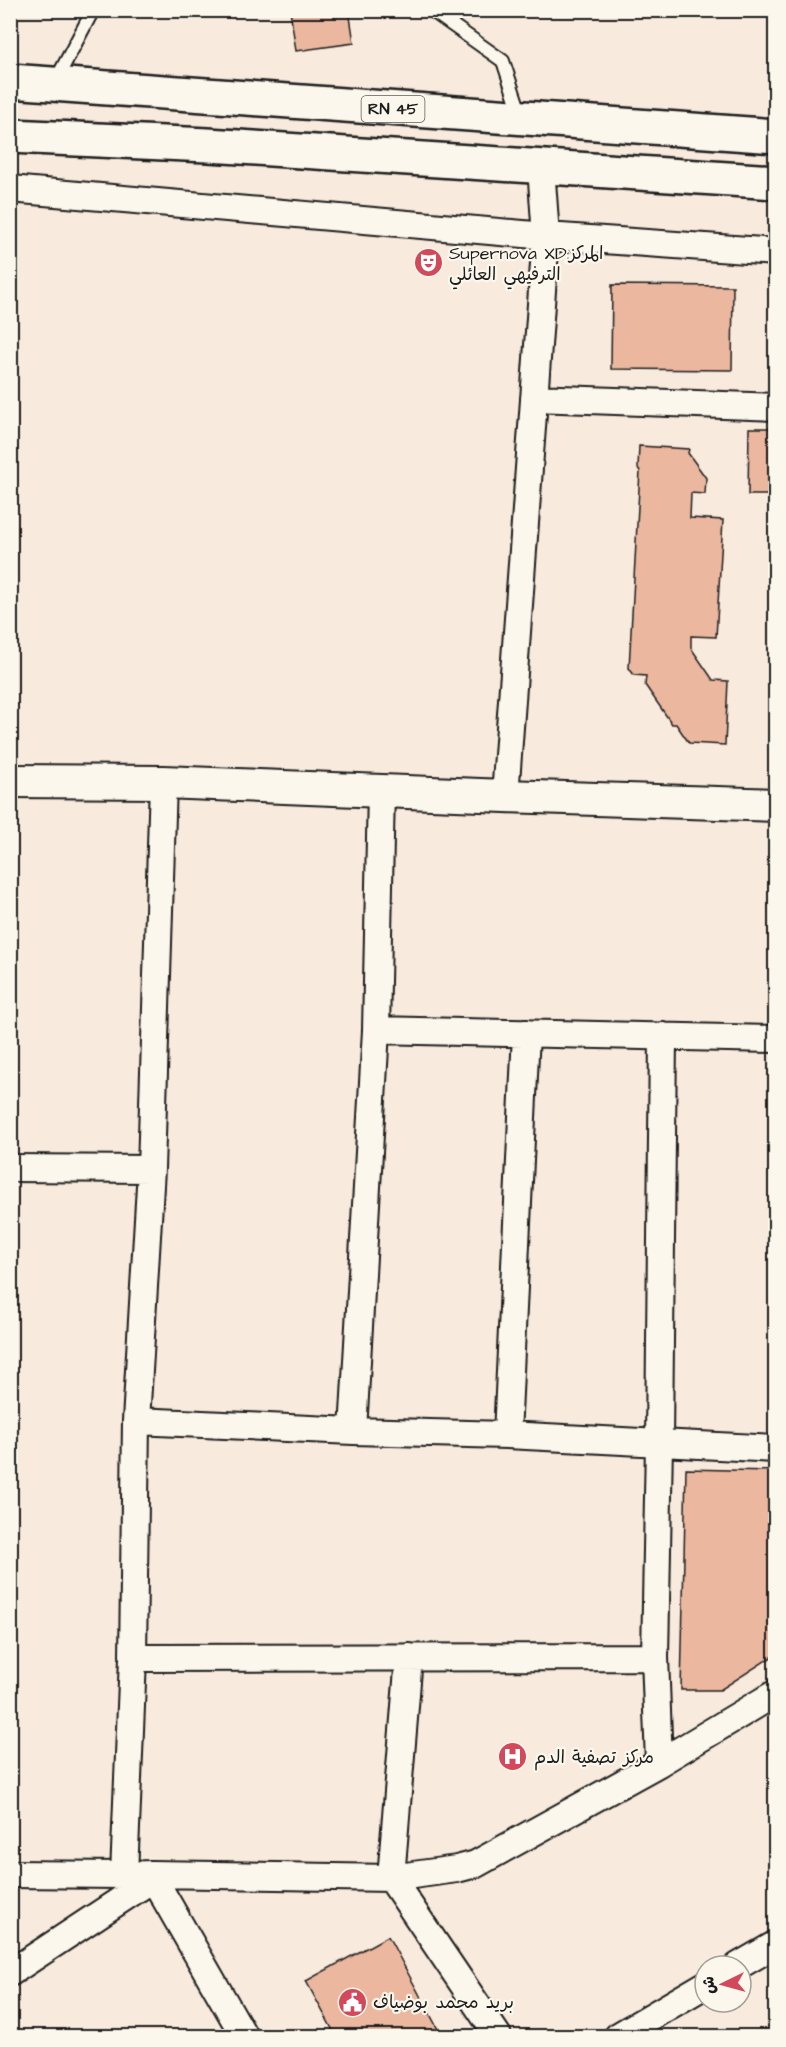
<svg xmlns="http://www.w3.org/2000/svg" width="786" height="2047" font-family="'Architects Daughter','Playpen Sans Arabic',sans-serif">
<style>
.building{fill:#ecb79f;stroke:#1c1c1c;stroke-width:1.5}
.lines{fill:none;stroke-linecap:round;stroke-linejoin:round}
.service-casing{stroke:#1c1c1c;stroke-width:16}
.minor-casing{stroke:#1c1c1c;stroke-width:30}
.tertiary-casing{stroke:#1c1c1c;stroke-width:36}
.primary-casing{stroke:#1c1c1c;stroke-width:38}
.service{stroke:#fbf7ec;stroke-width:12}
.minor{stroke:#fbf7ec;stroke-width:26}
.tertiary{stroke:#fbf7ec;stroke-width:32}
.primary{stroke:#fbf7ec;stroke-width:33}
.labels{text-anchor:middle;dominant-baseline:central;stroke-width:4.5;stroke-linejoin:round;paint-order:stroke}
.shield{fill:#fbf7ec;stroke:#5f5e5a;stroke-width:1.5}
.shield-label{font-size:16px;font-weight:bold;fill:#1c1c1c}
.poi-label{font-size:18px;fill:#1c1c1c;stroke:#fbf7ec;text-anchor:start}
</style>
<rect width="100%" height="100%" fill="#f8eadd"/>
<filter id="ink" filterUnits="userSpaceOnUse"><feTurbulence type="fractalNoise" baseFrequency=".0167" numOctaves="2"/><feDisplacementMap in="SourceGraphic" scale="12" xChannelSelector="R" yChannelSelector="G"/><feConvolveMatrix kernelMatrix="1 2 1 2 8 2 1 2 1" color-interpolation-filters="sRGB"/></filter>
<g filter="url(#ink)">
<!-- building -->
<path class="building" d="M290,10H349L354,43L296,51Z
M612,285L733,286L732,370L611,369Z
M749,428H776V495H748Z
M639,446L689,449L688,453L706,478L705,494L691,493L690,518L723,520L716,637L691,636V648L713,680L728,681L725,745L689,743L676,724H672L645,685L646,676L634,675L629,668L640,471L638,468Z
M686,1469L776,1471V1654L720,1690H681Z
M388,1936L440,2033L435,2036H336L306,1981Z"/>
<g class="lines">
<defs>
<path id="service" d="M431,10L503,61L519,109L524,114
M55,82L92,12L96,10"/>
<path id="minor" d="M10,189L546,236L776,252
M534,398L776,407
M505,796L546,236L541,167
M376,1030L776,1039
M10,1168L151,1169
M136,1421L151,1169L163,782
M353,1431L376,1030L381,790
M507,1435L526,1033
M776,1449L507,1435L353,1431L136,1421L133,1658L124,1875L151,1874L391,1878L457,1869L476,1864L659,1763L776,1693
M409,1657L391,1878L498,2036
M655,1657L659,1443L663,1036
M133,1658L655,1657L659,1763
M10,1874L124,1875
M151,1874L244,2036
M738,1966L776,1944
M10,1973L154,1878
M618,2036L705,1985"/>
<path id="tertiary" d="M10,781L163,782L505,796L776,805"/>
<path id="primary" d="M10,81L776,136
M10,136L208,145L776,182"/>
</defs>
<!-- service casing -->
<use href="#service" class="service-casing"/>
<!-- minor casing -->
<use href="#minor" class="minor-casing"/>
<!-- tertiary casing -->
<use href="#tertiary" class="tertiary-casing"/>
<!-- primary casing -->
<use href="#primary" class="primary-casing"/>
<!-- service -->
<use href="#service" class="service"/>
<!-- minor -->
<use href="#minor" class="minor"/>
<!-- tertiary -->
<use href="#tertiary" class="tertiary"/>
<!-- primary -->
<use href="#primary" class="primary"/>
</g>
</g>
<!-- icons -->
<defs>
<symbol id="theatre-disc" viewBox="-11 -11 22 22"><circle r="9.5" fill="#d1495b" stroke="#fbf7ec"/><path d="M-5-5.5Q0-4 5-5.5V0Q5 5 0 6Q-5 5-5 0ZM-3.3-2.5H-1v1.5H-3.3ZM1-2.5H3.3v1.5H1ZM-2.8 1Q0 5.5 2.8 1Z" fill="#fff"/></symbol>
<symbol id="hospital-disc" viewBox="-11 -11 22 22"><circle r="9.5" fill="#d1495b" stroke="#fbf7ec"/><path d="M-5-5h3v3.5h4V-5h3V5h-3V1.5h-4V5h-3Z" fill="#fff"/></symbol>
<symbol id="civic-disc" viewBox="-11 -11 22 22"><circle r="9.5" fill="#d1495b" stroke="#fbf7ec"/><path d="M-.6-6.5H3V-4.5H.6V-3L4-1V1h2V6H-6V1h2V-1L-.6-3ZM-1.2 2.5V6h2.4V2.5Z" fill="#fff"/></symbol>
</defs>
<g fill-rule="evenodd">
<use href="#theatre-disc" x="412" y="246" width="33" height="33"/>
<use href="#hospital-disc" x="496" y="1740" width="33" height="33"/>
<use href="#civic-disc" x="336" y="1986" width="33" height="33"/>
</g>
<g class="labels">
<!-- shield labels -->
<rect class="shield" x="361.5" y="96" width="63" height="26" rx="4.5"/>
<g class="shield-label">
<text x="393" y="109">RN 45</text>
</g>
<!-- poi labels -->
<g class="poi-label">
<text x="449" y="253">Supernova XD;المركز<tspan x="449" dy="21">الترفيهي العائلي</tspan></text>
<text x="534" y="1757">مركز تصفية الدم</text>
<text x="373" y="2002">بريد محمد بوضياف</text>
</g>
</g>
<!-- margin -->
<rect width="786" height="2047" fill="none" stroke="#fbf7ec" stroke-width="36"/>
<rect x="18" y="18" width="750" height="2011" fill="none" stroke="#1c1c1c" stroke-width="2" filter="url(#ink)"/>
<!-- north arrow -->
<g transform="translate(723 1984) rotate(265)"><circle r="28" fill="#fbf7ec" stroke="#a29f99" stroke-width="1.5"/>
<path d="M0-4.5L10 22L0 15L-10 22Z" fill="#d1495b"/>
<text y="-9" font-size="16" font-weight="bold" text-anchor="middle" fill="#1c1c1c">ش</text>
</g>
</svg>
